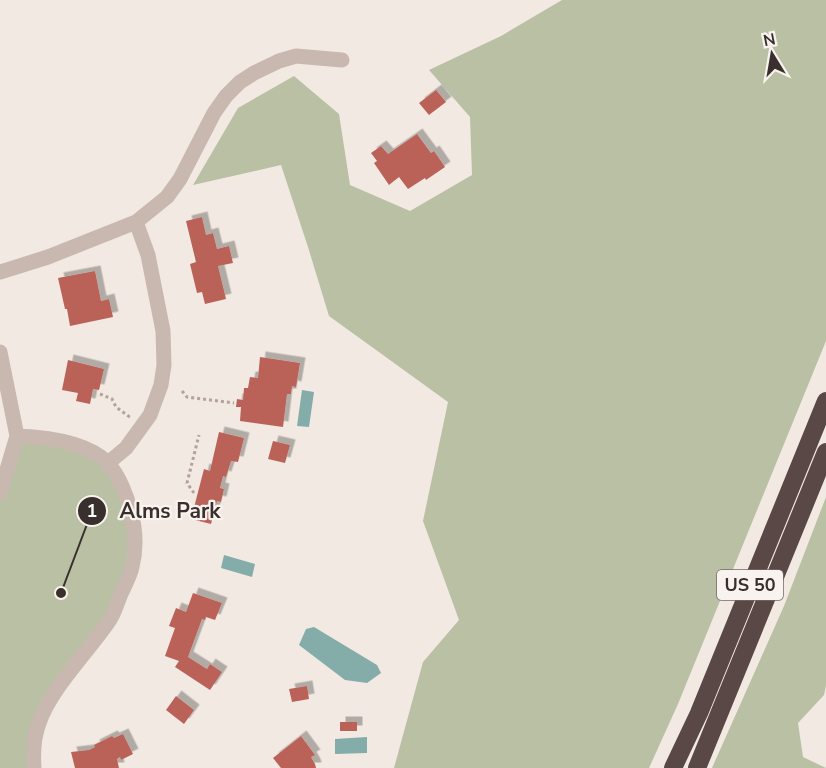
<svg xmlns="http://www.w3.org/2000/svg" width="826" height="768" font-family="'Nunito Sans',sans-serif">
<style>
.green{fill:#bac0a4}
.water{fill:#84aca8}
.building{fill:#ba6258;filter:url(#shadow)}
.lines{fill:none;stroke-linecap:round;stroke-linejoin:round}
.path{stroke:#b5a29a;stroke-width:3;stroke-dasharray:3 3;stroke-linecap:butt}
.street{stroke:#c9b8af;stroke-width:15}
.highway{stroke:#594845;stroke-width:18}
.labels{text-anchor:middle;dominant-baseline:central;stroke-width:4.5;stroke-linejoin:round;paint-order:stroke}
.shield{fill:#f9f3ef;stroke:#736a67;stroke-width:1.5}
.shield-label{font-size:18px;font-weight:bold;fill:#392f2d}
.leader{fill:none;stroke:#392f2d;stroke-width:2}
.callout-dot{fill:#392f2d;stroke:#f9f3ef;stroke-width:2}
.mark-label{font-size:18px;text-anchor:middle;font-weight:bold;fill:#fff}
.callout-label{font-size:21px;text-anchor:middle;font-weight:bold;fill:#392f2d;stroke:#f9f3ef;stroke-width:4.5;stroke-linejoin:round;paint-order:stroke}
</style>
<defs>
<filter id="shadow"><feDropShadow dx="5.5" dy="-5.5" stdDeviation="0" flood-color="#0004"/></filter>
</defs>
<rect width="100%" height="100%" fill="#f2e9e3"/>
<!-- green -->
<path class="green" d="M562,0H826V341L678,704L649,768H394L423,662L459,620L423,521L448,402L329,316L308,247L281,165L193,185L238,108L294,76L339,114L350,185L410,211L472,175L470,117L429,70L501,36Z
M34,436L108,463L135,538L111,619L54,694L34,768H0V493L16,444Z
M826,497V685L824,695L798,723L803,757L826,768H712L784,606Z"/>
<!-- water -->
<path class="water" d="M302,390L314,392L309,427L297,426Z
M224,555L255,564L252,577L221,568Z
M314,627L377,665L381,673L367,683L345,680L299,645L306,629Z
M367,737V753L335,754V739Z"/>
<!-- building -->
<path class="building" d="M436,90L446,102L429,115L419,103Z
M417,134L431,153L434,151L445,167L426,180L425,178L408,189L399,177L389,185L374,163L377,161L371,153L381,146L388,154Z
M202,217L206,235L213,233L217,249L229,246L233,263L218,266L226,299L205,304L202,292L197,293L190,264L196,262L186,221Z
M95,271L101,301L109,299L113,317L70,326L67,309H65L58,278Z
M260,357L300,363L296,387L292,386L291,394H287L283,427L240,421L241,407H236L237,399L243,400L244,388H248L250,377L258,378Z
M68,360L104,369L99,390L93,389L90,404L76,401L78,393L62,390Z
M219,432L244,438L238,462L231,461L226,477L223,476L220,488L224,489L221,502L217,501L211,524L191,519L204,469L210,471Z
M273,441L290,445L285,463L268,459Z
M193,593L222,603L215,620L206,617L205,620L202,619L188,657L207,669L210,664L222,672L210,690L175,667L179,661L165,656L175,628L169,626L176,608L186,612Z
M307,686L309,699L292,702L289,689Z
M176,696L194,710L184,724L166,710Z
M340,722H357V731H340Z
M123,734L133,754L121,760L120,757L117,759L119,768H75L71,752L89,750L95,747L94,745L112,736L114,738Z
M301,736L315,755L311,757L312,759L315,764L316,768H281L273,758Z"/>
<g class="lines">
<!-- path -->
<path class="path" d="M182,391L187,397L234,403
M100,394L112,399L116,407L131,418
M194,493L187,483L199,435"/>
<!-- street -->
<path class="street" d="M0,272L48,257L136,222L167,197L180,179L214,113L226,96L240,82L254,73L279,61L296,56L342,60
M0,352L17,436L0,493
M17,436C45,437 87,442 108,463C113,469 119,479 122,486C133,511 139,539 132,567C130,576 124,587 120,596C117,604 114,614 109,621C88,652 51,688 39,723C34,736 33,754 34,768
M108,463L126,448L150,415L161,385L164,365L163,331L148,255L136,222"/>
<!-- highway -->
<path class="highway" d="M673,768L699,713L826,401
M697,768L826,452"/>
</g>
<g class="labels">
<!-- shield labels -->
<rect class="shield" x="717" y="570" width="66" height="30" rx="4.5"/>
<g class="shield-label">
<text x="750" y="585">US 50</text>
</g>
</g>
<!-- callouts -->
<path class="leader" d="M61 593L92 511"/>
<g class="callout-dot">
<circle cx="61" cy="593" r="6"/>
<circle cx="92" cy="511" r="15"/>
</g>
<g class="mark-label">
<text x="92" y="517">1</text>
</g>
<g class="callout-label">
<text x="170" y="518">Alms Park</text>
</g>
<!-- north arrow -->
<g transform="translate(772 54) rotate(349)" stroke="#f9f3ef" stroke-width="4.5" paint-order="stroke">
<path d="M0-4.5L10 22L0 15L-10 22Z" fill="#392f2d"/>
<text y="-9" font-size="16" font-weight="bold" text-anchor="middle" fill="#392f2d">N</text>
</g>
</svg>
